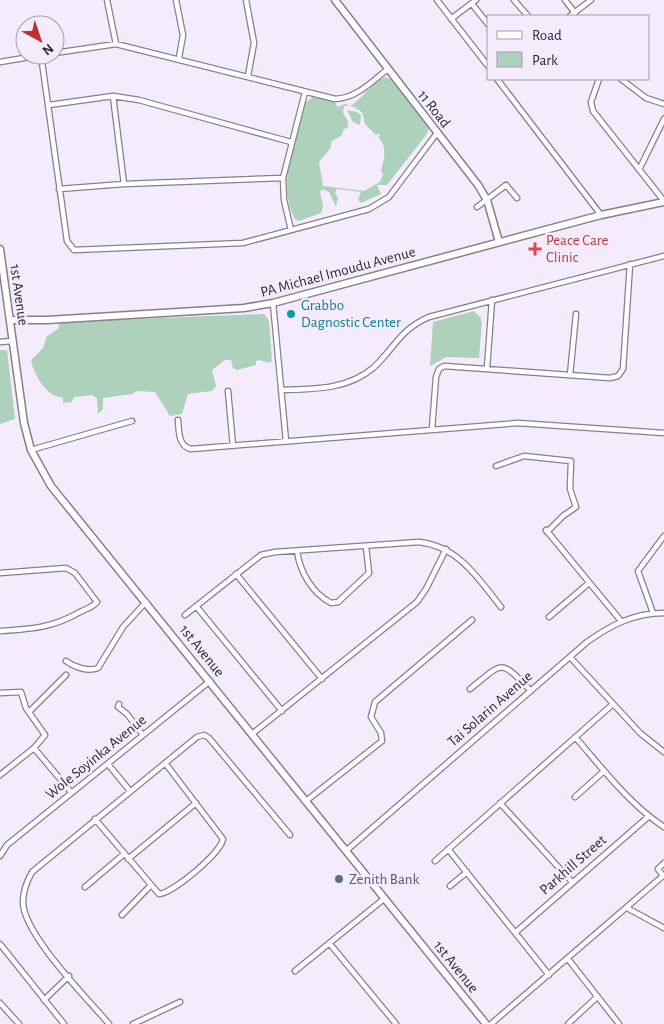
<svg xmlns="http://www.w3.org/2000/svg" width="664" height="1024" font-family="'Alegreya Sans',sans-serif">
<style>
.green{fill:#aed1bb;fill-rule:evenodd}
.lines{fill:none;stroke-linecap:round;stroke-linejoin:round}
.street-casing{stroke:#867f8f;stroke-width:7}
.secondary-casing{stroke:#867f8f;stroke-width:9}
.street{stroke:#fff;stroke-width:4.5}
.secondary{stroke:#fff;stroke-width:6}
.health-dot{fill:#e0444e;stroke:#f4ebfd;stroke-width:2}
.culture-dot{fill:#0f9aa8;stroke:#f4ebfd;stroke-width:2}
.service-dot{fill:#5c6f8a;stroke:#f4ebfd;stroke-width:2}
.labels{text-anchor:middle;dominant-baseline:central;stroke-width:5;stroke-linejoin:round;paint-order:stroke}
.street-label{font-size:15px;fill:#2b282e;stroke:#f4ebfd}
.health-label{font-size:15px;fill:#be3a42;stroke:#f4ebfd;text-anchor:start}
.culture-label{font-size:15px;fill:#0d838f;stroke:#f4ebfd;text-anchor:start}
.service-label{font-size:15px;fill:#4e5e75;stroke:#f4ebfd;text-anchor:start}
</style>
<rect width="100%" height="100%" fill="#f4ebfd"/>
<!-- green -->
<path class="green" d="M386,77L392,80L429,129L426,135L387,185H377L381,194L361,203L358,200L361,192L337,189L335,193L338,197L336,207L329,192L322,189L320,192L323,206L321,213L299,221L295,219C276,184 296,138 305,103L313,97L336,103L337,107L345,104L350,106C364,98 370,83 386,77ZM344,106H352L362,112L365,124L376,135L380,133L379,138C388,149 384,158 381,171L383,174L380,182L364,191L323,186L319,162L330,149L332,141L342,135L343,130L348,127V121L343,113Z
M347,110L357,112L361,115L360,125L353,122Z
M474,311L480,317L482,322L479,358L446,357L430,366L433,322Z
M264,314L269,321L272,361L269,363L259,360L256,361V365L237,370L233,368L231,360H225L212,370L216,386L212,391L188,394L182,414L170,416L155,392L137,391L132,394L103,398V409L98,414L97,399L93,395L74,397L72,402L63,403V398C59,396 55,397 52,394C42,388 33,371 31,360L43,348L47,336L58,329L60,322Z
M0,350H7L15,419L0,424Z"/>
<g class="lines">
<defs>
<path id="street" d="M107,0L116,44
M176,0L183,35L179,58
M246,0L254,43L248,76
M437,0L488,66
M514,0L528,16
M565,0L575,13
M472,4L488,24
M570,16L591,0
M451,19L476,0
M55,53L116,44L335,99C357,98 371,82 388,69
M41,55L67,241L74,250L243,243L369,209L389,197L437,133
M0,62L42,55
M497,79L601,215
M599,79L591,102L593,111L664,201
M621,79L646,98L664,104
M113,96L124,184
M49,105L113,96L139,100L291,142
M639,170L664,119
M59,189L124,184L283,178
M477,207L506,185L517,198
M291,230L284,200L283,178L305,92
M273,303L286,441
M0,342L13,341
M487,368L492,300
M570,375L576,314
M281,390C313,389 347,390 373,368C395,348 399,330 429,317L664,256
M228,391L233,446
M178,420C179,431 178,446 191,449L518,423L664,433
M432,429L436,377L439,369L444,366L610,378L618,376L623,369L630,264
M31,450L132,421
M496,466L524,456L571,461L570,489L576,507L563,516L547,532
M546,530L621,621
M297,551C300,572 312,593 331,603L338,602L369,573L366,547
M0,573L66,568L75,573L97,602C93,607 86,609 80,612C52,628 32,629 0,631
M236,574L322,679
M196,606L282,711
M653,613L638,571L664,536
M185,615L261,555L275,552L419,542C458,546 478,578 501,607
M549,617L589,583
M570,657L640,733L664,752
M66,661C74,667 88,672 98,668L123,627L146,602
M470,689C504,662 499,658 531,691
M0,693L21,692L26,708L45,735L34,748L0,775
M119,704L118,707L127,714L143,735
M29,712L66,675
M252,734L417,602L426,589L446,549
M576,738C603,769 629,804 664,827
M34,748L71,792
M108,764L130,791
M575,797L604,771
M306,801L382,741L381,733L371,717L375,702L472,620
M500,803L572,882
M95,819L159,894C173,893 221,853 223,839L165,763
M448,849L549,975
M347,850L587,642C611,625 634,613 664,613
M0,856L7,845L210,681
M128,859L196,803
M435,861L613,704
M663,876L658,869L664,863
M450,886L467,872
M85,887L124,854
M627,908L664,928
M122,915L151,885
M516,932L648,817
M0,944L64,1024
M330,944L396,1024
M568,959L619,1024
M295,971L385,898
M44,1000L69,976
M0,1003L19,1024
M109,1024C87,998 23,934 23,902C23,891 27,881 32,872L197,737L204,735L209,738L290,835
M133,1024L180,1002
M491,1024L664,875
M568,1024L597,997"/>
<path id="secondary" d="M335,0L478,185L487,200L499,242
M0,249L24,423L31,450L51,486L486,1024
M11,320H47L244,308L273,303L601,215L664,202"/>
</defs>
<!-- street casing -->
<use href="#street" class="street-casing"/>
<!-- secondary casing -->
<use href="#secondary" class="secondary-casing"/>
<!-- street -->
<use href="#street" class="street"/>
<!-- secondary -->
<use href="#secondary" class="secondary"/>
</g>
<!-- markers -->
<path class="health-dot" d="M532.5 241.5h5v5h5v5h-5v5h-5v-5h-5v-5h5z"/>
<circle class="culture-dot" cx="291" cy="314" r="5"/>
<circle class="service-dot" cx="339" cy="879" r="5"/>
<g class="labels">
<!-- street labels -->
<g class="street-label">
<text transform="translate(434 109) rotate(52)">11 Road</text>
<text transform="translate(338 272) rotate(-15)">PA Michael Imoudu Avenue</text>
<text transform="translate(19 295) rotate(82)">1st Avenue</text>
<text transform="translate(202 651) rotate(51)">1st Avenue</text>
<text transform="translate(490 709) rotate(-41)">Tai Solarin Avenue</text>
<text transform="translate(96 757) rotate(-39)">Wole Soyinka Avenue</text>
<text transform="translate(573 865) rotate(-41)">Parkhill Street</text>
<text transform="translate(456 967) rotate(51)">1st Avenue</text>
</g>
<!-- health labels -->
<g class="health-label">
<text x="546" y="240">Peace Care<tspan x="546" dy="17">Clinic</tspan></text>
</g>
<!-- culture labels -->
<g class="culture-label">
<text x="301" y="305">Grabbo<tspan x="301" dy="17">Dagnostic Center</tspan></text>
</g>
<!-- service labels -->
<g class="service-label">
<text x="349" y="879">Zenith Bank</text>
</g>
</g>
<!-- legend -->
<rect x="487" y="15" width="162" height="65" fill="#f4ebfd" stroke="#a49daa"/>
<rect x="497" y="31" width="25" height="8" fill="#ffffff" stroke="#a49daa"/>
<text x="532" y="40" font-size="15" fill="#2b282e">Road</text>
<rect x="497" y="52" width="25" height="15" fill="#aed1bb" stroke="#a49daa"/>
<text x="532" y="65" font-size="15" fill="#2b282e">Park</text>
<!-- north arrow -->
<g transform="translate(40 40) rotate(140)"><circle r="24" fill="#f4ebfd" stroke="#a49daa"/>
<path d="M0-4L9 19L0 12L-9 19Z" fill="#be2f31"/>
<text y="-8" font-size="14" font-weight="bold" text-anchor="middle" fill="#2b282e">N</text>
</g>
</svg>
